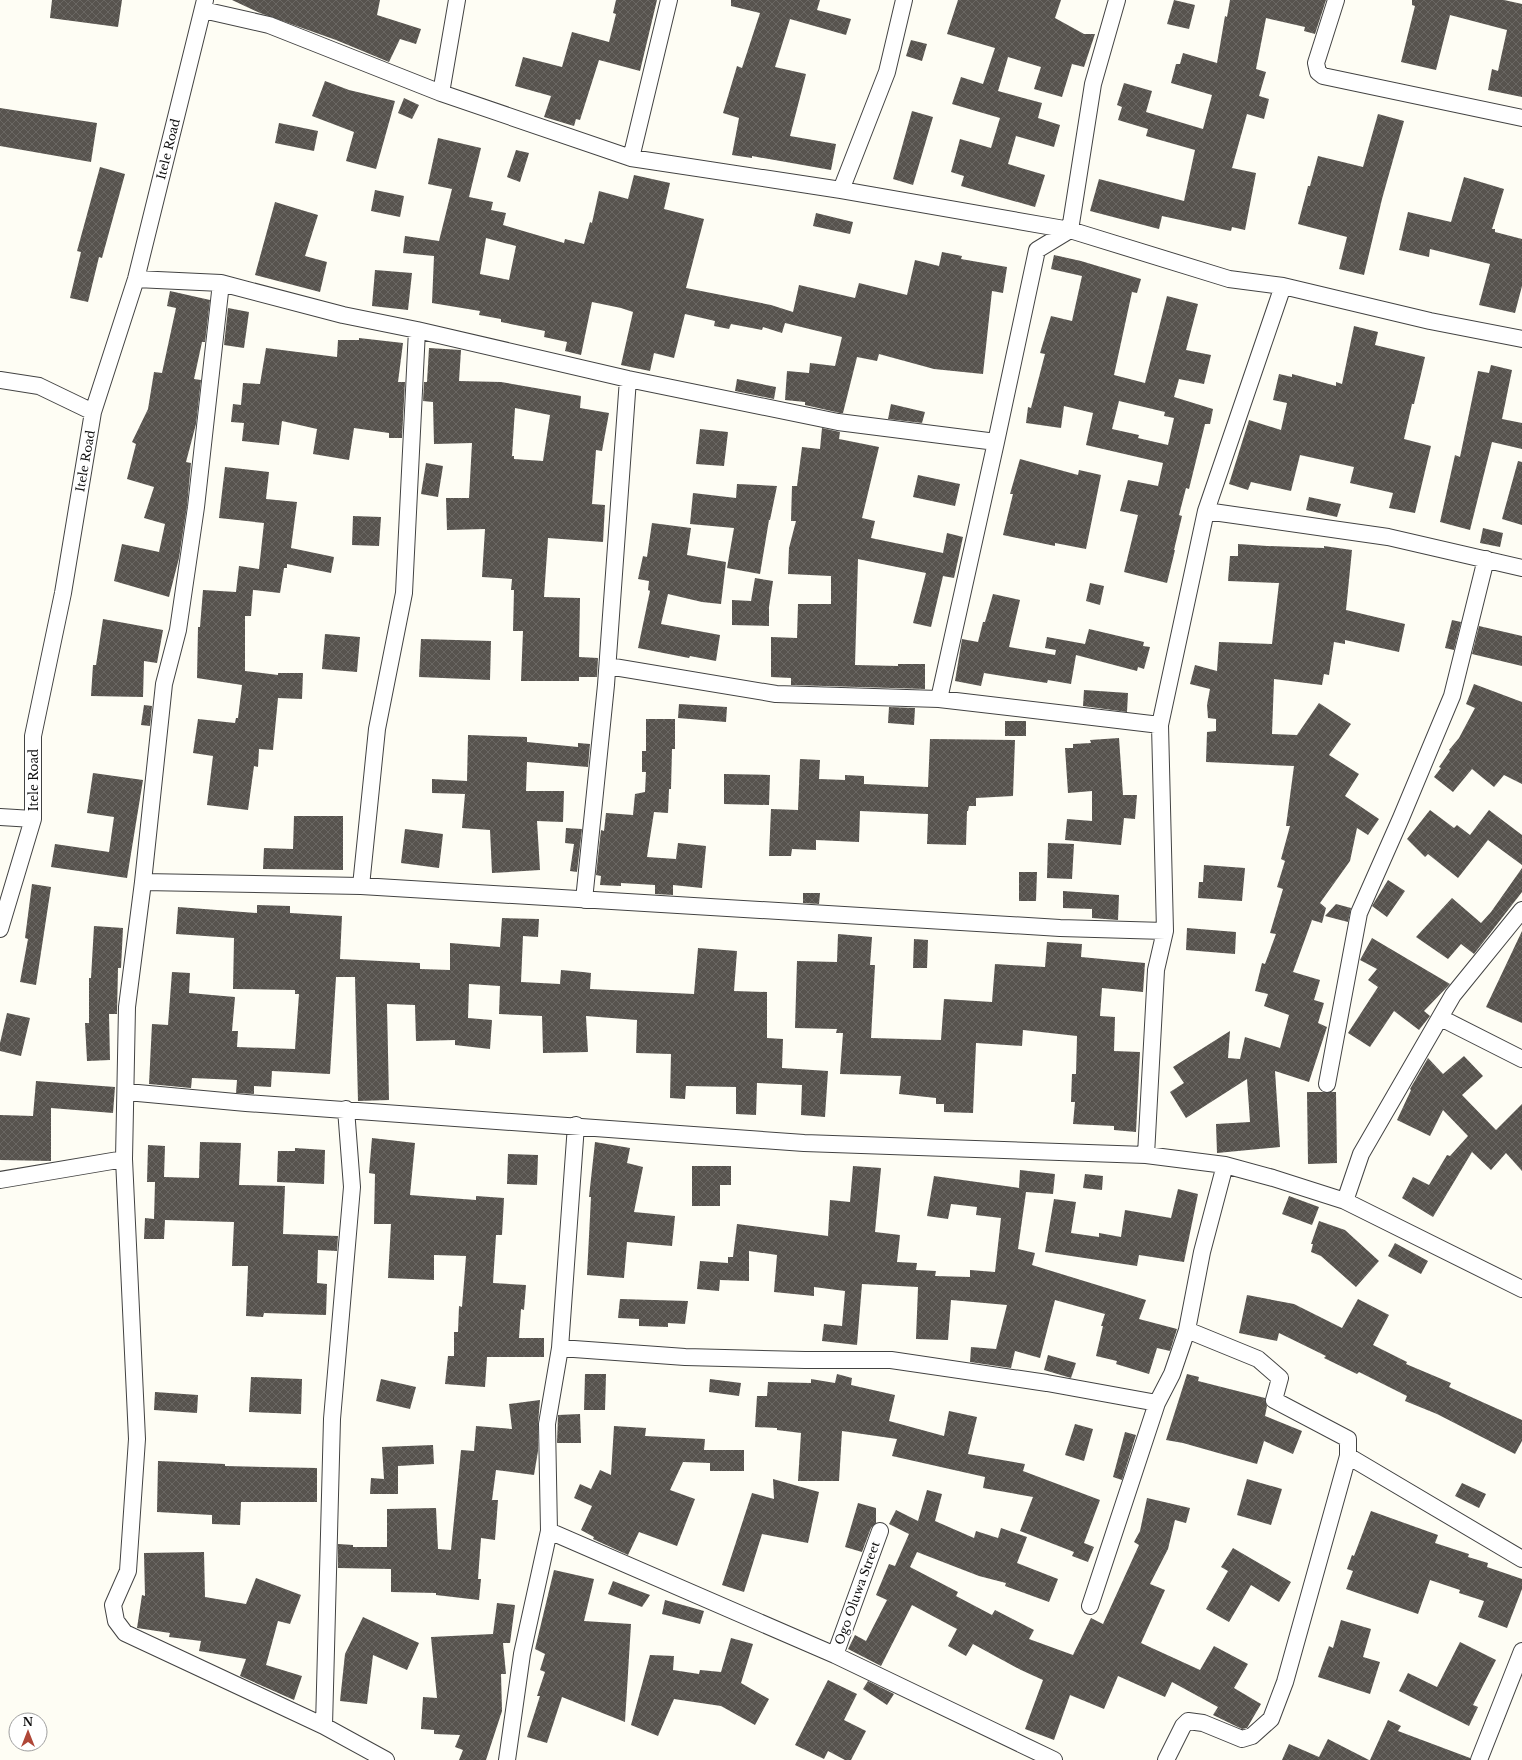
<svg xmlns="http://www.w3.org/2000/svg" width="1522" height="1760" font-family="'Libre Baskerville',serif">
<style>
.building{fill:url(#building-cross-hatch);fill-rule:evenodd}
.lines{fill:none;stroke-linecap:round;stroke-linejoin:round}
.minor-casing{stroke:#434343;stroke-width:18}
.minor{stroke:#fff;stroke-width:16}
.labels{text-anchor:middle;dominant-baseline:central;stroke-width:4;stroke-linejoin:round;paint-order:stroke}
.street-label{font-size:12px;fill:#101010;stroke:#fff}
</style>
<defs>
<pattern id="building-cross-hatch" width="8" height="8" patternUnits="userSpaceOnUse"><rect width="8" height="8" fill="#57534e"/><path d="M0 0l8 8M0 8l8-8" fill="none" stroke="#6a6763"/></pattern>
</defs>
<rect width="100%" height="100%" fill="#fefdf4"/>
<!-- building -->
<path class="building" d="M52,0H122L118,27L50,18Z
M232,0H380L377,15L421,29L416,44L400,39L389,62L336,40L260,13Z
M616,0H657L640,71L599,60L580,120L576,119L574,126L544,117L551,96L515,86L523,57L562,67L572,32L609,42L616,14L613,13Z
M731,0H820L817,10L851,19L846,35L790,19L775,67L806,74L790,136L836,144L831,170L752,156V158L732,155L739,118L723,113L737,66L742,68L760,13L731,6Z
M958,0H1061L1055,18L1084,34H1095L1084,67L1072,64L1062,97L1034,89L1041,67L1008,57L998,91L1042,103L1038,118L1060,125L1054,147L1016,136L1008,164L1045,175L1035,207L961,186L964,176L951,172L960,139L991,148L1000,118L952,104L961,77L983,84L995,48L947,34Z
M1174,0L1195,5L1189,29L1167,24Z
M1230,0H1326L1315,34L1304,31L1305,27L1266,18L1256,69L1266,72L1259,96L1269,99L1264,119L1247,114L1232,168L1256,173L1245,230L1232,227L1231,231L1162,216L1159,229L1090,211L1099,179L1184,201L1195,150L1146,136L1148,129L1118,120L1122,107L1117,105L1124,83L1152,91L1146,112L1203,129L1212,95L1171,83L1176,64H1180L1183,53L1217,63L1225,16L1227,17Z
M1412,0H1504L1522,4V97L1488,90L1492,69L1498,71L1507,30L1450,15L1436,70L1401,62L1415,6L1412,5Z
M911,40L927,44L922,61L906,56Z
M325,81L349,90L395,101L376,169L346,161L354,132L312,116Z
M404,98L419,105L412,119L398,113Z
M0,108L97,123L91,162L0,146Z
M912,111L933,117L913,185L893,179Z
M1378,114L1404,121L1382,199L1364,275L1339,269L1347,237L1298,224L1308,186H1310L1318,156L1363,167Z
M279,123L318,131L314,151L275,143Z
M438,138L481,148L469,197L493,202L491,210L506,213L503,225L564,243L565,239L584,244L590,222L592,223L599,191L628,199L634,175L670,183L664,209L704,219L686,288L771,305L793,312L799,285L855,298L859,283L907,295L915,260L939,266L942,252L962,256L961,259L1007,267L1003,293L992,291L983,374L934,369L879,354L877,361L857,357L843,413H840L805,405V402L785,400L787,371L809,373L810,363L835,366L842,337L785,323L782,333L763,327L762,330L731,324L729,329L714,326L715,321L685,314L674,358L654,353L650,371L621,365L633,312L621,308L592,302L581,355L565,351L567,342L544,337L545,331L501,322V319L479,315L480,311L432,303L434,256L403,253L405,236L439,241L452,189L428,184ZM486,238L516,246L509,280L480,274Z
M516,150L529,153L520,182L507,177Z
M100,167L125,174L102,258L99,257L88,302L70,298L81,252L77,251Z
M1464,177L1504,189L1492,229H1495V232L1522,239V286L1515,313L1479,305L1490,264L1430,249L1429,257L1399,250L1408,212L1451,222Z
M375,190L404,196L400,217L371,211Z
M275,202L318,215L305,256L327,262L320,292L255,275Z
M816,213L853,222L850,234L813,226Z
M1054,255L1081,261L1141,279L1137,293L1132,292L1114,375L1145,383L1167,296L1198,304L1186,350L1211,355L1204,384L1179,379L1174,397L1213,409L1210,424H1205L1189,489L1186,488L1179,515L1182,516L1174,550H1175L1167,583L1124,572L1138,515L1120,511L1128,480L1158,486L1163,463L1086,445L1093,413L1064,406L1061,428L1026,423L1028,407L1031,408L1045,354L1040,353L1051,316L1072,321L1082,276L1051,269ZM1119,401L1165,412L1164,416L1174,418L1168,445L1138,438L1139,435L1112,429Z
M375,270L412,273L408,310L372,306Z
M170,291L210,300L205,342H202L194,379L201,380L196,424L186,462L191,463L187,506L179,558L169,597L114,581L122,544L159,552L165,524L144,518L154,487L127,479L136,444L132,442L148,409L154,372L162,373L176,308L167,306Z
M228,308L249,312L244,348L224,345Z
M1354,326L1378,332L1375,345L1425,357L1414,404H1412L1404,439L1431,446L1415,513L1389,508L1393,493L1350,483L1354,467L1300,455L1291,491L1251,482L1248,490L1229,484L1249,420L1281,430L1287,403L1273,400L1279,374L1292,377V374L1336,386V382L1342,384Z
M359,338L403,343L398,382H405L402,438H389V433L354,428L349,460L313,454L317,429L282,421L279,445L242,441L244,423L231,422L233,404L241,405L243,383L260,384L266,348L337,357L338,340H359Z
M429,348L461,350L459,381L501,382L581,396L580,408L609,413L602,451L596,450L592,504L605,505L603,542L548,538L544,597L580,598L579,657L598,658L597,677H579V681H521L523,631H513L514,590H511L512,579L482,577L485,529L447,530L446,498H469L472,443L434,444L433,402L423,401L424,382H427ZM515,408L550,415L543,461L514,459V456H512Z
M1491,365L1512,370L1502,419L1522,423V449L1492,442L1470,530L1440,522L1455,455L1460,457L1478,371L1489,373Z
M737,379L776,387L774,399L735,391Z
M891,404L925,412L922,423L888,419Z
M822,428L840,432L839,439L879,447L862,518L875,521L871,538L943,553L947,533L963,537L954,578L943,576L931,627L913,623L926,573L858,559L855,665L898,666V664H925V689L791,685V678L771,677V637L797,638L798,604H831V576L788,574L789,548L796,521H791L792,486H797L802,447L820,449Z
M700,429L728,432L724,466L696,464Z
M1020,459L1078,475L1079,470L1101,475L1086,549L1055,543V546L1003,535L1013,494H1010Z
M1518,461L1522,462V525L1502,519Z
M426,463L443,466L438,497L421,494Z
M225,467L269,472L266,499L297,502L291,548L334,557L331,573L287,564V568H284L280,593L253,590L251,616H245V671L278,675V673H303L302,699L278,698L273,750L259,749L258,767L254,766L248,810L207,805L213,756L193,753L198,719L235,723L236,718H238L242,685L197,678L198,627H200L203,590L236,592L239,566L259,569L264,523L219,518Z
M918,475L960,484L955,506L913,497Z
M737,484L777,486L770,520H769L760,574L727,568L734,528L690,524L693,493L736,498Z
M1309,497L1341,504L1337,517L1306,510Z
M353,516L381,517L379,546L352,545Z
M652,523L691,528L687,555L726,562L721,604L702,602L668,594L661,624L720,635L716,661L690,656L689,658L638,648L650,591L648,590L649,581L638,579L643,556L647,557Z
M1483,528L1503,533L1500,547L1480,543Z
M1238,544L1267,546L1324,548V546L1352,550L1346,610L1405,624L1399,652L1345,640V644L1334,642L1329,675L1324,674L1322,685L1274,679L1272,734L1297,735L1319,703L1351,724L1329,755L1359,774L1345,796L1379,819L1368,835L1357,828L1350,861L1320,903L1326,908L1322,923L1312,920L1293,972L1320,980L1314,1000L1324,1003L1318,1023L1327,1027L1309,1082L1275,1071L1280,1147L1217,1153L1216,1124L1250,1122L1247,1079L1186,1118L1170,1092L1184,1083L1173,1067L1230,1031L1228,1058L1240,1059L1245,1037L1280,1048L1289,1015L1264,1006L1268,994L1255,991L1262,963L1265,964L1276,934L1270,933L1283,889L1277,887L1285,861L1281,859L1290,826H1286L1294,766L1206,762L1207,732L1216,731V719L1208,718L1207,705L1210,689L1190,684L1195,665L1217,671L1219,642L1272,644L1279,583L1228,581L1230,556H1238Z
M755,578L773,581L769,607V626L732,625V600L751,601Z
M1090,583L1104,586L1100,605L1086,601Z
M993,594L1020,600L1009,647L1055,655L1056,650L1045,648L1047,637L1085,644L1089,629L1144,642L1143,646L1150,647L1144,669L1138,667L1137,671L1076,655L1071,684L1048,680L1047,683L984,673L981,686L955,681L962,639L978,642L983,622H985Z
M103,619L163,630L157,663L144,661L143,697L91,696L93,665H96Z
M1452,620L1461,622L1454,650L1445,648Z
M1479,626L1522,636V666L1472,654Z
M325,634L360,637L357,672L322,669Z
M421,639L491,641L490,680L419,677Z
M1474,684L1522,702V784L1504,775L1494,787L1472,769L1453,792L1434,777L1441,768L1439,767L1450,751L1449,750L1459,738L1475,708L1466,704Z
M1084,690L1128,693L1127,712L1083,706Z
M679,704L727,707L726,722L678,718Z
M144,705L152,706L150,726L141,725Z
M889,707L915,708L914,725L888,723Z
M646,719H675V749H672L671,789H669L668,813L654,812L647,857L676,859L678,843L706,846L702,888L673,885V895L655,894V885L621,883V886L600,885L601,876L596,875L601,830L604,831L606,813L633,815L635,794L645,792L646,772H642V751H646Z
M1005,721H1026V736H1005Z
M468,735L527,737V742L578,747V743L590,744L588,767L527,762L526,791H564L563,822L537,821L540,870L492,873L490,830L462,828L465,794L432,793V779L467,781Z
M1119,738L1123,795H1137L1135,819L1124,818L1121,845L1065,840L1067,819L1092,821V791L1068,793L1065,748H1073V744L1091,743L1090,740Z
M930,739L1015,740L1013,796L976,798V806H969L968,811H967L966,845L927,844L928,814L860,811L859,842L816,840V850L792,849L791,856H769L771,809L798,810L800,759L820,760L819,779L845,780V775L864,776V784L928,787Z
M93,773L143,780L127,878L51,867L55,844L109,852L114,817L87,813Z
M724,774L770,775L769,805L724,804Z
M1430,810L1454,828L1457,825L1470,835L1489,810L1522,835V865L1488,840L1458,878L1428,854L1425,857L1407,839Z
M294,816H343V870L263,869L264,848L293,849Z
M566,828L582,829L577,872L570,871L574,844L565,843Z
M405,829L443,834L439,868L401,863Z
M1048,843L1074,844L1072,879L1047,878Z
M1204,865L1245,868L1242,901L1198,898L1199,882H1203Z
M1522,868V892L1474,954L1461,944L1448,959L1416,937L1452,898L1481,923L1491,912Z
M1019,872H1037L1036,901H1019Z
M1388,880L1405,891L1387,917L1372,906Z
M32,884L51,887L36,985L20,982L28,939L25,938Z
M1063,891L1119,895L1118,920L1092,918V909L1063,908Z
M803,893H820L819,904L803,903Z
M1336,904L1351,908L1348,922L1325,916Z
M257,905L290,906V913L342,916L340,959L420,963V969L450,970V943L500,947L502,918L539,919L538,937L523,936L521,982L560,984L561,970L583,972L591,973L590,989L694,994L698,948L737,951L734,991L767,992V1038L783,1039L782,1068L828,1071L825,1117L801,1115L802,1085L757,1083L756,1115L736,1114V1087L686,1086L685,1099L670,1098L671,1054L636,1053L637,1020L586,1016L588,1052L543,1053L542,1016L499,1014L500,986L469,984L468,1018L492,1020L490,1049L455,1045V1040L416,1041L415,1005L387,1004L389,1100L358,1101L355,977H336L330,1074L272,1071L271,1087L254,1086V1094L236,1093L237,1080L192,1078L191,1088L149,1084L152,1024L168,1025L172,972L190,973L189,993L235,997L232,1031H238L237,1047L295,1049L299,994H295V990L233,989L234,938L176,934L178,907L257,913Z
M94,926L123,928L121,968H118L117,1014H109L110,1060L87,1061L85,1023H89V978H91Z
M1187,928L1236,932L1235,954L1186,950Z
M1522,931V1023L1486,1007Z
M838,934L872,937L870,965H875L871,1038L941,1040L944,999L992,1002L995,964L1045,967L1047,942L1082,944L1081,957L1145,963L1143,992L1102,988L1100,1016L1115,1017L1114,1051L1140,1052L1136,1132L1114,1130V1126L1073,1124L1075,1102H1071L1072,1074H1076L1077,1036L1023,1030L1022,1046L976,1043L973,1113L944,1112V1104H936V1098L899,1094L901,1076L840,1074L843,1033H836L837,1029L795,1028L797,961L837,962Z
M1372,938L1450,984L1424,1011L1430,1016L1419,1030L1394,1011L1370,1047L1348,1033L1378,987L1368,980L1377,969L1360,960Z
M914,939L928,940L927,968H913Z
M7,1013L30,1018L21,1056L0,1051V1043Z
M1464,1056L1483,1076L1462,1095L1496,1130L1522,1104V1171L1506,1153L1491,1170L1472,1152L1433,1217L1402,1198L1413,1177L1429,1185L1447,1155L1450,1156L1468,1136L1443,1110L1430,1136L1397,1120L1411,1090L1410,1089L1428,1058L1443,1074Z
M36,1081L115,1087L113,1113L51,1108V1161L0,1160V1115L33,1116Z
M1307,1092H1336L1337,1163L1308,1164Z
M372,1138L415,1143L410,1195L476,1200V1196L504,1198L502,1235H496L493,1283L526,1285L524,1310L521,1309L519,1338H544V1357H487L485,1387L445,1384L448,1356H454V1332H458L459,1306L462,1307L466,1256L434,1255V1280L388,1278L391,1224H374L375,1174L369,1173Z
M200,1142L241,1143L239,1185L285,1186L283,1234L338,1236L337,1251L318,1250L317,1283L327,1284L326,1315L264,1313L263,1317L246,1316L248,1266H232L234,1222L165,1220L164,1239H144L145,1218L154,1219L155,1182H147L148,1145L165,1146L164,1177L199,1178Z
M595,1142L630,1148L627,1163L643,1167L634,1212L675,1216L672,1246L627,1242L624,1278L587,1275L591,1197H589Z
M295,1148L325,1150L324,1184L277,1182L278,1151H295Z
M508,1154L538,1155L537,1185L507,1184Z
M692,1166H731V1185H720V1206H692Z
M853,1166L881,1168L875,1232L900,1235L897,1262L917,1263L916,1270L936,1271L935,1276L970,1277V1270L995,1272L1001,1218L976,1215L977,1207L951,1204L948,1219L927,1216L934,1176L1019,1188L1020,1170L1055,1174L1053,1194L1026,1192L1018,1249L1035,1253L1032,1265L1146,1300L1139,1319L1177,1329L1170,1351L1157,1348L1149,1374L1116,1364L1117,1361L1096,1356L1103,1326H1101L1105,1314L1055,1300L1040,1358L1015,1351L1011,1368L970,1362L971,1347L996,1349L1007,1305L951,1300L948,1340L916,1339L918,1287L862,1284L857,1345L822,1341L824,1324L842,1326L845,1291L814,1287V1296L774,1292L777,1255L749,1251V1281L720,1280L719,1291L697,1289L700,1261L728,1263V1257H733L737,1224L828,1236L830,1200L850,1202Z
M1085,1174L1103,1176L1102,1190L1083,1188Z
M1178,1189L1198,1194L1184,1262L1139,1255L1137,1266L1045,1252L1054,1199L1076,1202L1071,1233L1099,1237V1233L1121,1237L1125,1210L1171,1218Z
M1289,1196L1319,1207L1312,1225L1282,1214Z
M1319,1221L1345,1230L1379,1261L1356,1287L1321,1256L1311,1252L1313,1244H1311Z
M1395,1243L1428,1261L1421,1274L1388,1256Z
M1247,1295L1294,1304L1342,1328L1358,1299L1389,1315L1373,1345L1407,1362L1406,1364L1451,1383L1449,1387L1522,1420V1441L1515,1454L1437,1414L1405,1401L1407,1396L1359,1372L1357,1374L1324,1358L1326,1356L1279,1333L1277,1341L1239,1333Z
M620,1299L688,1301L685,1324L668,1323V1327L639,1326V1319L618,1318Z
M1048,1355L1076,1363L1071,1378L1044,1370Z
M585,1374H606L605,1410H584Z
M837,1374L852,1378L851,1385L895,1395L889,1421L944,1436L949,1411L977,1417L968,1454L1025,1464L1023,1471L1100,1500L1084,1543L1094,1547L1088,1562L1072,1556L1074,1552L1020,1531L1033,1497L983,1488L985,1477L892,1456L897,1439L842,1431L839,1481H798L801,1433L777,1430V1428L755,1427L757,1396H767L768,1382L811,1383V1379L835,1383Z
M1187,1374L1199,1377L1198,1381L1265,1398L1267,1406L1265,1416L1302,1431L1293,1454L1264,1441L1257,1464L1183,1443L1166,1440Z
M251,1377L302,1379L301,1414L249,1412Z
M381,1379L416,1387L410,1409L376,1401Z
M710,1379L741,1383L739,1396L709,1392Z
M155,1392L198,1395L197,1413L154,1410Z
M540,1400L538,1424V1451L534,1475L496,1470L492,1500H498L495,1540L481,1538L478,1579H481L479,1600L436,1595V1593L391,1592V1569L338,1568V1544L353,1545V1547H387V1509L436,1508L438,1549L451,1550L461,1450L474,1451L476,1426L512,1429L509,1404Z
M580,1414L581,1443H557L558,1415Z
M1075,1424L1093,1429L1084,1461L1065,1455Z
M614,1426L646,1428L645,1436L705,1439L704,1450H744V1471H710V1463L683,1462L670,1490L695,1499L677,1546L639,1532L628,1555L593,1539L594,1537L581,1530L592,1506L574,1498L580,1484L591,1489L600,1470L611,1475Z
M1125,1432L1136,1435L1122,1480L1113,1477Z
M433,1445L434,1464L398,1466V1494H370L371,1478L384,1479L382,1447Z
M158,1461L225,1464V1466L317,1468V1502H241L240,1525L212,1524V1515L157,1512Z
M773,1479L819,1492L808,1543L762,1534L744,1592L722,1585L752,1493L774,1499Z
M1247,1479L1282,1489L1271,1525L1237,1515Z
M1462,1483L1486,1494L1479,1508L1455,1496Z
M927,1490L942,1494L935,1521L974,1538L976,1531L998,1538L1001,1528L1027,1537L1017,1563L1058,1579L1049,1602L1005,1586L1006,1583L979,1576L917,1552L910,1567L958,1592L956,1596L992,1615L995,1610L1034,1630L1029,1639L1073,1655L1091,1618L1103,1624L1139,1545L1134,1542L1140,1531L1147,1498L1190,1508L1186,1523L1175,1520L1168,1549L1150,1584L1165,1590L1141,1643L1200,1670L1214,1646L1248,1664L1234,1688L1261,1704L1247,1728L1242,1729L1213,1715L1218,1707L1172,1682L1165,1697L1118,1676L1104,1709L1070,1695L1054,1740L1025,1729L1043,1680L1021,1670L973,1644L966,1656L948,1646L957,1629L912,1605L881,1666L848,1649L855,1635L866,1641L887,1600L876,1595L889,1564L895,1566L909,1534L889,1524L896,1510L918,1521Z
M858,1503L876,1508V1523L871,1528L862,1552L845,1547Z
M1371,1511L1438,1535L1435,1543L1469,1554L1468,1557L1488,1563L1487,1567L1522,1579V1589L1507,1628L1478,1617L1484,1601L1459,1593L1460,1590L1430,1580L1418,1614L1346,1589L1353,1571L1347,1569L1352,1555L1354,1556Z
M1233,1548L1291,1582L1279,1602L1251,1585L1229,1622L1206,1609L1228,1571L1221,1567Z
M204,1552L205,1597L246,1604L256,1578L301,1595L290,1624L278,1621L266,1665L302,1676L294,1700L240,1676L246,1659L199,1651L201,1641L169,1637L170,1633L137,1628L142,1595L145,1596L144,1553Z
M554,1570L594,1579L584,1621L631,1624L625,1722L562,1697L547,1743L527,1737L540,1696H537L545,1672L540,1670L545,1654L535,1649Z
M613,1581L650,1595L642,1607L608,1594Z
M665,1600L704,1611L700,1624L662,1614Z
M497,1603L515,1605L510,1643H503L506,1674H501L502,1711L486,1760H459L463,1750L455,1747L460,1735L434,1734V1730L421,1729L423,1697L437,1698L431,1637L493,1634Z
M363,1617L419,1643L407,1670L373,1655L367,1704L340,1701L345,1654Z
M1341,1620L1371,1629L1363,1657L1380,1662L1370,1694L1318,1677L1329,1646L1333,1648Z
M731,1638L753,1644L741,1683L769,1699L755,1725L721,1706L674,1699L658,1736L631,1725L650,1655L674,1656L673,1670L699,1674L700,1670L721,1672Z
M1460,1642L1496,1660L1473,1705L1478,1707L1469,1726L1399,1691L1408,1673L1437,1687Z
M828,1680L857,1694L844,1720L866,1731L851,1760H845L828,1751L824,1759L795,1745Z
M868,1681L894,1694L887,1705L863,1689Z
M1388,1720L1401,1726L1398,1731L1470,1758V1760H1370Z
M1328,1739L1369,1760H1282L1289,1744L1319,1757Z"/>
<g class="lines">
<defs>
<path id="minor" d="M1336,0L1316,63L1318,72L1323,76L1522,118
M203,10L269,25L441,93L631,158L841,190L1070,230L1229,279L1283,286L1430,321L1522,339
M441,93L457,0
M631,158L669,0
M841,190L887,72L904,0
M136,279L221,283L343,315L417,330L628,379L838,422L996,442
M221,283L196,507L178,630L164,684L143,882L127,1007L124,1159L137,1439L128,1571L113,1605L116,1621L125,1633L324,1726L386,1760
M0,380L39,386L93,412
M1206,511L1388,537L1522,568
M608,666L776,694L939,699L1160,725
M939,699L996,442L1037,250L1070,230L1093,84L1117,0
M0,817L33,819
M143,882L361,886L1060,928L1165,931
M361,886L377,729L404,593L417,330
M584,900L606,685L628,379
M0,929L33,819V736L63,593L93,412L136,279L205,0
M1441,1018L1522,1059
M1327,1084L1359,913L1401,818L1452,696L1486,559
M127,1092L246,1103L804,1143L1146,1155L1225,1165L1273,1178L1345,1201L1522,1289
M1146,1155L1156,970L1165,931L1160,725L1206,511L1283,286
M0,1180L124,1159
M1345,1201L1361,1154L1453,995L1522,910
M560,1348L685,1357L805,1360H891L1047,1383L1157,1403
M1348,1456L1522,1559
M549,1531L835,1655L1054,1760
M1090,1606L1157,1403L1172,1374L1187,1330L1202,1252L1225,1165
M835,1655L880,1531
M324,1726L332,1419L352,1187L346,1109
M507,1760L522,1654L549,1531L547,1424L560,1348L576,1125
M1166,1760L1183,1726L1188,1721L1203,1723L1242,1739L1252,1736L1271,1719L1285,1682L1348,1456V1439L1274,1400L1280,1378L1258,1359L1187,1330
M1479,1760L1522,1651"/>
</defs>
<!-- minor casing -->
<use href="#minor" class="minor-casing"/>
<!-- minor -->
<use href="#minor" class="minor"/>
</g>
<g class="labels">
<!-- street labels -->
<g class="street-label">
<text transform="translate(168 149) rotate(-76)">Itele Road</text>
<text transform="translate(85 461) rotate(-80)">Itele Road</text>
<text transform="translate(33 780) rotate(-90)">Itele Road</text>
<text transform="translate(857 1593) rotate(-70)">Ogo Oluwa Street</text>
</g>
</g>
<!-- north arrow -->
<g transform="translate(28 1732)"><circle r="19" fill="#ffffff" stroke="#9f9f9f"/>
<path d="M0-3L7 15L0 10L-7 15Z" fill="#af4738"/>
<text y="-6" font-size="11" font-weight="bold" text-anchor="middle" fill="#101010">N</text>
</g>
</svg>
